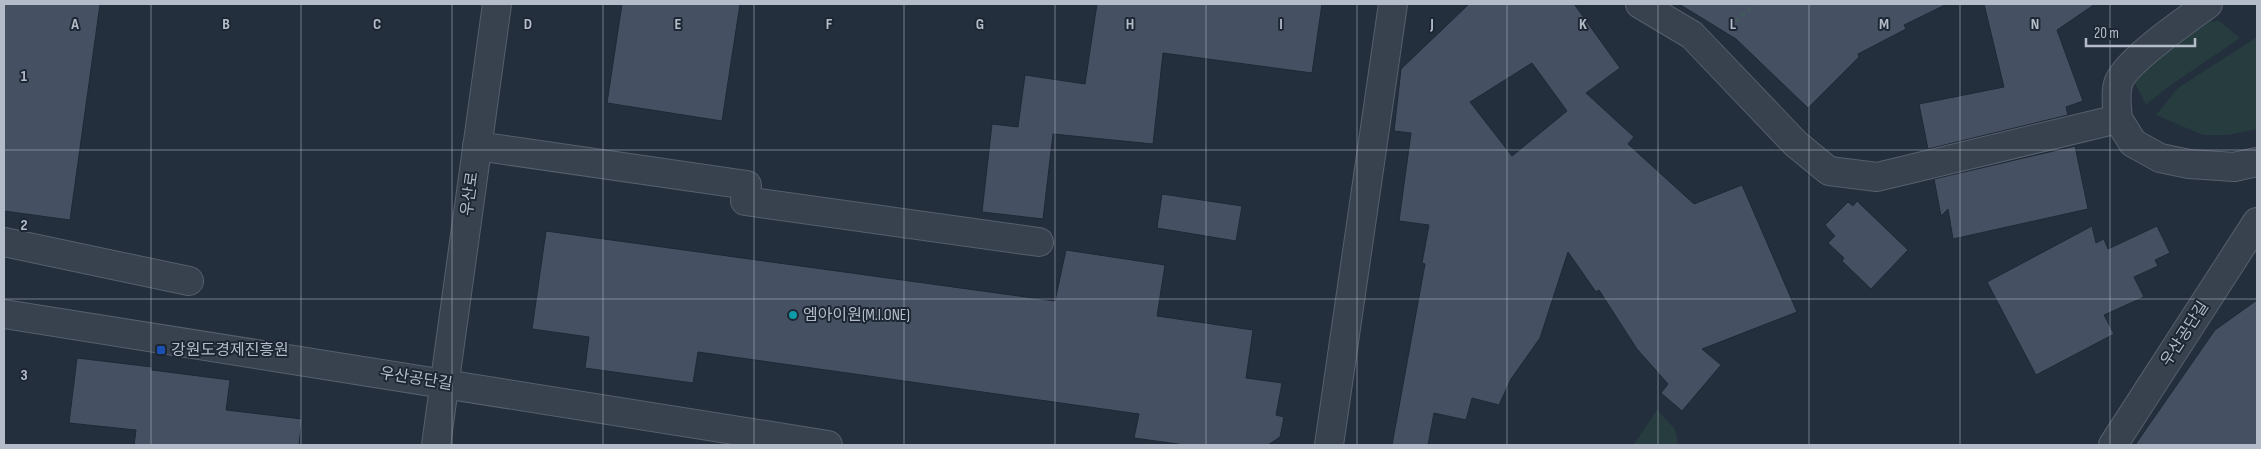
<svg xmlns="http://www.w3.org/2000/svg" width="2261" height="449" font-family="'Sofia Sans Condensed','Noto Sans KR',sans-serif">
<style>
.green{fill:#263c3f}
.building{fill:#455162;stroke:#1f2835;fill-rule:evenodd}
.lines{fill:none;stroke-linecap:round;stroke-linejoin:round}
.minor-casing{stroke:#565f6c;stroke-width:30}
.path{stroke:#44595c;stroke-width:3;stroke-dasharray:4 4;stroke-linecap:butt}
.minor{stroke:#38414e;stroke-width:28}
.grid{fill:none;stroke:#b4bcc9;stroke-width:1;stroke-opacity:0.55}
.culture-dot{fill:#0f9aa8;stroke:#1d2633;stroke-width:2}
.transit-dot{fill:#1a4fb4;stroke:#1d2633;stroke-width:2}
.labels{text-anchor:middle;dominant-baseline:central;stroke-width:4;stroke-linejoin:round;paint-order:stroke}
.street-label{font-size:16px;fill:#b4bcc9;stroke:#1d2633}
.poi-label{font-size:16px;fill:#b4bcc9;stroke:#1d2633;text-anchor:start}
.grid-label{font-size:16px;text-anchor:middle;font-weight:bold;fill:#b4bcc9;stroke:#1d2633;stroke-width:4;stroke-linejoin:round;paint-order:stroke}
</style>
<rect width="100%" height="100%" fill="#242f3e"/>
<!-- green -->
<path class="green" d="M2219,21L2240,38L2168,87L2146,105L2135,83L2158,52L2195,22Z
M2257,37V129L2228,135H2203L2156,115L2178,88Z
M1657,410L1675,429L1678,445H1631L1634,444Z"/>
<!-- building -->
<path class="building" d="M4,4H100L70,220L4,211Z
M622,4H740L722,121L607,103Z
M1097,4H1322L1312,73L1163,53L1153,144L1053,134L1043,219L982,212L992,124L1018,127L1025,75L1085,84Z
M1469,4H1574L1620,68L1586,93L1634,137L1628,144L1694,204L1742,185L1797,312L1702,349L1721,365L1682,411L1661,393L1668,384L1637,349L1599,290L1596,292L1568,252L1540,338L1511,379L1499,405L1472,398L1466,420L1434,413L1428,445H1392L1425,264L1422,263L1429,225L1399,221L1411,133L1394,131L1401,69ZM1532,63L1567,111L1512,156L1470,102Z
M1679,4H1947L1904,25L1906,29L1858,54L1859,57L1808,108L1736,39Z
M1984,4H2095L2057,30L2083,101L2066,107L2068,115L1928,149L1919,104L2004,87Z
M2075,146L2088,209L1953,239L1948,209L1941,216L1934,179Z
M1162,194L1242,206L1236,241L1157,228Z
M1857,201L1908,250L1871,289L1842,261L1844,258L1828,243L1835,236L1825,225L1848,202L1853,206Z
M2092,226L2096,243L2104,239L2108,249L2157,226L2170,253L2155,260L2158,266L2134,277L2144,297L2104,315L2114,334L2036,375L1987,282Z
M546,231L1055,301L1066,250L1165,265L1157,316L1253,330L1246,378L1282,383L1276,415L1284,417L1280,437L1268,445H1185L1134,438L1139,414L698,352L693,383L585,368L589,337L532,329Z
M2257,300V445H2135L2215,330Z
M77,358L152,367V370L230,380L226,410L302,419L299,445H134L136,430L69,423Z"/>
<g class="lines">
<defs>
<path id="minor" d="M1640,4L1692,35L1796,144L1829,171L1877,177L2118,119C2117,107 2115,95 2118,84C2124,62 2188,19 2208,4
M2118,119L2133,143L2160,158L2189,164L2234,167L2257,162
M477,146L747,185L745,201L1039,242
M4,242L189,281
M4,314L828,445
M436,445L497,4
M1329,445L1393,4
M2113,445L2257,222"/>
</defs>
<!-- minor casing -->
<use href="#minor" class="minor-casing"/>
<!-- path -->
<path class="path" d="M1730,27L1755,4"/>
<!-- minor -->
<use href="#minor" class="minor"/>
</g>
<!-- grid -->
<path class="grid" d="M151,4V445M301,4V445M452,4V445M603,4V445M754,4V445M904,4V445M1055,4V445M1206,4V445M1357,4V445M1507,4V445M1658,4V445M1809,4V445M1960,4V445M2110,4V445M4,150H2257M4,299H2257"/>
<!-- markers -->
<circle class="culture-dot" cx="793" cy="315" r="5"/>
<rect class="transit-dot" x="156" y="345" width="10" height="10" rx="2.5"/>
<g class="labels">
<!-- street labels -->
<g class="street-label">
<text transform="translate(470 194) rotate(-82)">우산로</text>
<text transform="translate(2185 334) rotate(-57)">우산공단길</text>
<text transform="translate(416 379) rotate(9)">우산공단길</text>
</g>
<!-- poi labels -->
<g class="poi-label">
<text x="803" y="315">엠아이원(M.I.ONE)</text>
<text x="171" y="350">강원도경제진흥원</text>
</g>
</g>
<g class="grid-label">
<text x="75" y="29">A</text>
<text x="226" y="29">B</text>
<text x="377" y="29">C</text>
<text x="528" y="29">D</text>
<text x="678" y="29">E</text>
<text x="829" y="29">F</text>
<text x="980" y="29">G</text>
<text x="1130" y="29">H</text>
<text x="1281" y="29">I</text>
<text x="1432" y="29">J</text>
<text x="1583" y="29">K</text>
<text x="1733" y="29">L</text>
<text x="1884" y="29">M</text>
<text x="2035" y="29">N</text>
<text x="24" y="81">1</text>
<text x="24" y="230">2</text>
<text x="24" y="380">3</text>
</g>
<!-- border -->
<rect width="2261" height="449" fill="none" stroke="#b4bcc9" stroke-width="10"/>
<!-- scale -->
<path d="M2086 38v8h109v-8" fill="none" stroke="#b4bcc9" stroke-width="2.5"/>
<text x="2094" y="38" font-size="15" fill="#b4bcc9" stroke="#1d2633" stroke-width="4" paint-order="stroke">20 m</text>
</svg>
